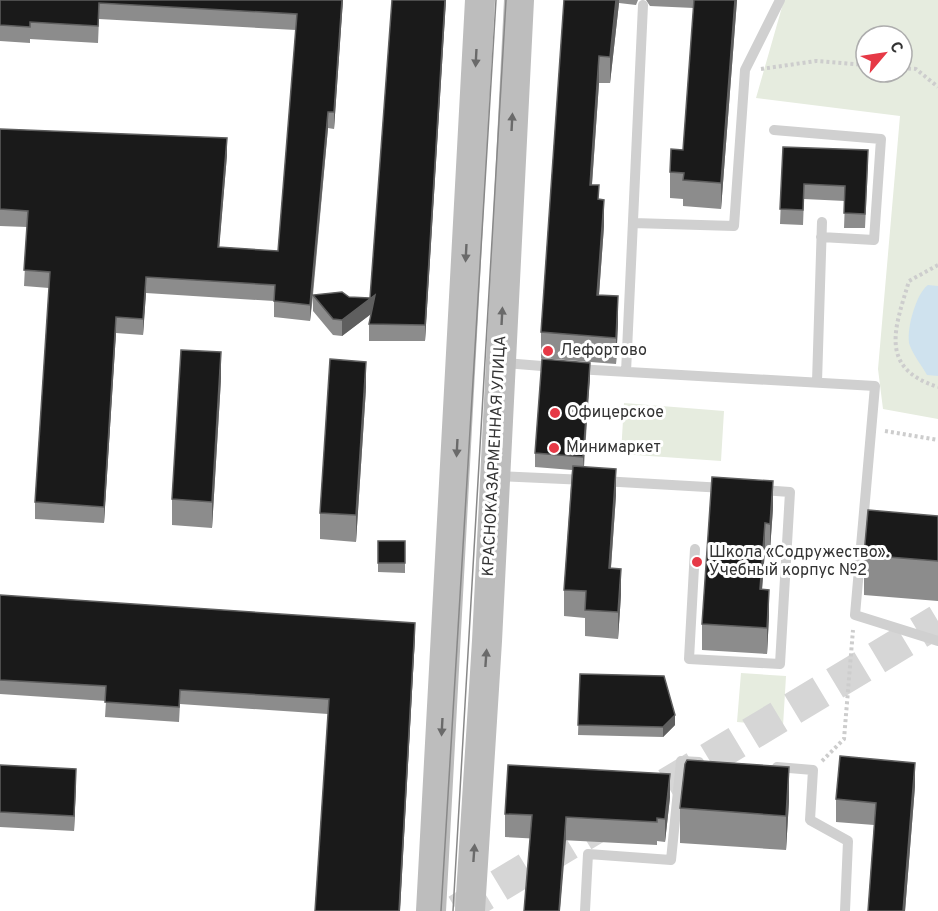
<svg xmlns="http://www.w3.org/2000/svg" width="938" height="911" font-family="Overpass,sans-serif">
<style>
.green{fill:#e6ecdf;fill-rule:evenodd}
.water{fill:#cfe2ee}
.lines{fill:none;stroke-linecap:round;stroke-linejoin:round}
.primary-tunnel{stroke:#d6d6d6;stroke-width:33;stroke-dasharray:33 16;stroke-linecap:butt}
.path{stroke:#cdcdcd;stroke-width:4;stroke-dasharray:3 3;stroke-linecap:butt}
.lane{stroke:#d0d0d0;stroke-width:10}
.secondary{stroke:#bdbdbd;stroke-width:30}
.tram{stroke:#888;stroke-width:1.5}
.wall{fill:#8c8c8c}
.shaded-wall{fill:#5f5f5f}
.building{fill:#1a1a1a;stroke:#5f5f5f;stroke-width:1.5}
.oneway{fill:#6a6a6a}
.poi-dot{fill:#e63946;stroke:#fff;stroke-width:2}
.labels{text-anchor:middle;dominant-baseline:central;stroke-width:6;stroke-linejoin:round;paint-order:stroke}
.poi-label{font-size:16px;fill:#333;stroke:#fff;text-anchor:start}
.street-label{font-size:16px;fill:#333;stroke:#fff}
</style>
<rect width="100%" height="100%" fill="#fff"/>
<!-- green -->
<path class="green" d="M784,0H938V419L883,409L878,369L900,116L756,98ZM866,36H902V72H866Z
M624,403L724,411L721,461L621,454Z
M741,673L786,676L783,726L737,722Z"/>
<!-- water -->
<path class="water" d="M928,285L938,286V376L927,375C922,366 914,356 910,346C905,333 916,293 928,285Z"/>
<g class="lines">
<!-- primary-tunnel -->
<path class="primary-tunnel" d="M457,911L938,621"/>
<!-- path -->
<path class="path" d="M902,68L916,69L938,87
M761,69L816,61L866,65
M938,265L909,281C895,328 878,368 938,387
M885,431L938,440
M822,761L844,739L853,630"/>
<!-- lane -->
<path class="lane" d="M774,130L881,139L874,240L821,237
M633,223L734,226L745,70L780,0
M504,363L554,367
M576,369L875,386L855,615L938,641
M626,372L643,5
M817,382L822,222
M497,476L586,480
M602,481L724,488
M695,549L689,659L780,664L790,492L761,490
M777,767L813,770L810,820L848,841L845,911
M585,911L588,854L671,860L681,761L699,762"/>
<!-- secondary -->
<path class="secondary" d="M431,911L480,0
M470,911L487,641L519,0"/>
<!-- tram -->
<path class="tram" d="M441,911L496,0
M453,911L506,0"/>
</g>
<!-- wall -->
<path class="wall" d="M0,0H343L334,129L328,128L313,295L370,298L446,0L425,341H369V324L371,314L342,336L333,335L313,311V297L310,321L274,317V301L146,293L143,335L116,333L104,523L35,519V502L49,288L24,286L27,227L0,226V129L227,155L219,247L278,251L296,30L99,19L98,43L30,39V43L0,41Z
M564,0H638L636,5L619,3L610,83H599L592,185L599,200L604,226L599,295L618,323L616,364L541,358V332Z
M646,0H737L721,209L683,206V199L670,198V172L683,150L694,8L650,6Z
M783,147L868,165L865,228H844L845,201L804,199L803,225L780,224Z
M590,377L584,467L616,495L611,568L621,595L618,639L585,636V618L564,616V590L572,470L535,467V453Z
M221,379L212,528L172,525V499Z
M366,388L356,542L320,539V513Z
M773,508L770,550H765L762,589L769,616L767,654L702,650V624Z
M938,516V601L864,595V555Z
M378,541H405V573L378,572Z
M0,595L415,637L400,911H315L328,714L180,704L179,722L105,717L106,701L0,694Z
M580,674L675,725L663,737L578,735Z
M0,765L76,783L74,831L0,827Z
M915,786L905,911H868L874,825L836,822V799Z
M670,797L665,842L657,841V845L505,837V814Z
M789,801L786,850L680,843V808Z"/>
<!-- shaded-wall -->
<path class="shaded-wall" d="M342,0H343L334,129V112Z
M445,0H446L425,341V325Z
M616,0H619V3L610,83V57Z
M735,0H737L721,209V183Z
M599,56V83L590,211V185Z
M328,112V128L310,321V305Z
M227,138V155L218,263V247Z
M604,200V226L597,321V295Z
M146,277V293L143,335V319Z
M375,295V311L342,336V320Z
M618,296V323L616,364V338Z
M116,317V333L104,523V507Z
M221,352V379L212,528V502Z
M366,362V388L356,542V515Z
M590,363V377L583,471V457Z
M616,469V495L609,594V568Z
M773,481V508L770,550V524Z
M765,523V550L760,616V589Z
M621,569V595L618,639V612Z
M769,590V616L767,654V628Z
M415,623V637L400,911H399Z
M675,715V725L663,737V727Z
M915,763V786L905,911H903Z
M789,767V801L786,850V816Z
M76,769V783L74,831V816Z
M670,774V797L665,842V819Z
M566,817V840L560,911H559Z"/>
<!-- building -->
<path class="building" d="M0,0H342L334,112H328L310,305L274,301L275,285L146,277L143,319L116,317L104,507L35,502L50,272L24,270L28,211L0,209V129L227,138L218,247L278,251L297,14L99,3L98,26L30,22V27L0,25Z
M392,0H445L425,325L369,324L375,295L342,320L333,319L313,295L342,292L349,297L370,298Z
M564,0H616L610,57L599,56L590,185H599L598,199L604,200L597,295L618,296L616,338L541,332Z
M694,0H735L721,183L683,180L684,173L670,172L671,149L683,150Z
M783,147L868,150L865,214L844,213L845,186L804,184L803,210L780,209Z
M181,350L221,352L212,502L172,499Z
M330,359L366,362L356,515L320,513Z
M542,359L590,363L583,457L535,453Z
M573,466L616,469L609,568L621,569L618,612L585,610L586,591L564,590Z
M712,477L773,481L770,524L765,523L760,589L769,590L767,628L702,624Z
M868,510L938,516V561L864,555Z
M378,541H405V563H378Z
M0,595L415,623L399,911H315L329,699L180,690L179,707L105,702L106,686L0,680Z
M580,674L664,676L675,715L663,727L578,725Z
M840,756L915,763L903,911H868L876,803L836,799Z
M687,760L789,767L786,816L680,808L685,764Z
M0,765L76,769L74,816L0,812Z
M508,765L670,774L665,819L657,818V822L566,817L559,911H524L532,815L505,814Z"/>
<!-- one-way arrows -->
<defs><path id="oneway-solid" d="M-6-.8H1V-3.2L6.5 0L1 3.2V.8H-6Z" transform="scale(1.5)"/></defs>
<g class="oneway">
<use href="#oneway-solid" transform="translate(476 58) rotate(93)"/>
<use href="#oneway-solid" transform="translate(512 122) rotate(-87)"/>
<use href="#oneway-solid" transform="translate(466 253) rotate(93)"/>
<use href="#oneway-solid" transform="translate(502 316) rotate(-87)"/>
<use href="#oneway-solid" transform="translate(457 448) rotate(93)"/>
<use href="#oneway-solid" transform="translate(486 658) rotate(-86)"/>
<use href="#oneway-solid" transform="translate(442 727) rotate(93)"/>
<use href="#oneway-solid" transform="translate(474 853) rotate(-86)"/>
</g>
<!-- markers -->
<g class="poi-dot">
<circle cx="548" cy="351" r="6"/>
<circle cx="555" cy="413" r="6"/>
<circle cx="554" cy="448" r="6"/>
<circle cx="697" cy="562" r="6"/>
</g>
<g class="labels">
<!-- poi labels -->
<g class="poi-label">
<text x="560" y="351">Лефортово</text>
<text x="567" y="413">Офицерское</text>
<text x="566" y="448">Минимаркет</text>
<text x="709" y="553">Школа «Содружество».<tspan x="709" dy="18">Учебный корпус №2</tspan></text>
</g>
<!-- street labels -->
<g class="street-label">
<text transform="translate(495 456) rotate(-87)">КРАСНОКАЗАРМЕННАЯ УЛИЦА</text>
</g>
</g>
<!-- north arrow -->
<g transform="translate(884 54) rotate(61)"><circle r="28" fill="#ffffff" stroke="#adadad" stroke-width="1.5"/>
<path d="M0-4.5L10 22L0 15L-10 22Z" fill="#e63946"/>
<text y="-9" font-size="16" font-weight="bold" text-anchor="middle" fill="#333333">С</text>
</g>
</svg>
